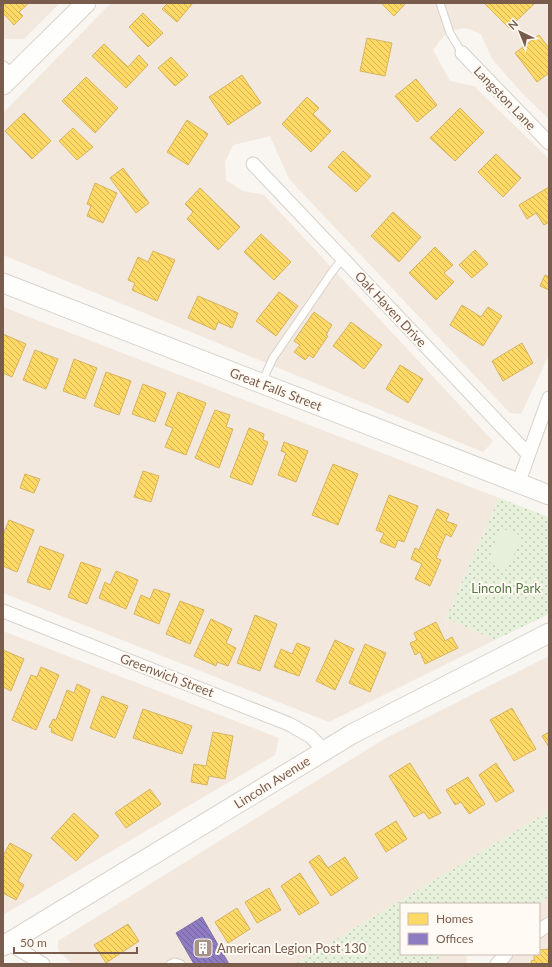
<svg xmlns="http://www.w3.org/2000/svg" width="552" height="967" font-family="Lato,sans-serif">
<style>
.residential{fill:#f2e8de}
.grass{fill:url(#grass-dots)}
.pitch{fill:#e7f0db}
.homes{fill:url(#homes-back-hatch);stroke:#d7b45e}
.offices{fill:url(#offices-back-hatch);stroke:#8872a0}
.lines{fill:none;stroke-linecap:round;stroke-linejoin:round}
.lane-casing{stroke:#d7d1cb;stroke-width:9}
.street-casing{stroke:#d7d1cb;stroke-width:15}
.secondary-casing{stroke:#d9d2cb;stroke-width:21}
.lane{stroke:#fefefd;stroke-width:7}
.street{stroke:#fefefd;stroke-width:13}
.secondary{stroke:#fefefd;stroke-width:19}
.labels{text-anchor:middle;dominant-baseline:central;stroke-width:4;stroke-linejoin:round;paint-order:stroke}
.street-label{font-size:13px;fill:#7a5c4d;stroke:#fffaf3}
.park-label{font-size:13px;fill:#537a41;stroke:#fffaf3}
.poi-label{font-size:13px;fill:#7a5c4d;stroke:#fffaf3;text-anchor:start}
</style>
<defs>
<pattern id="grass-dots" width="8" height="8" patternUnits="userSpaceOnUse"><rect width="8" height="8" fill="#e7f0db"/><path d="M2 2h.1M6 6h.1" fill="none" stroke="#c0c6b4" stroke-width="1.8" stroke-linecap="round"/></pattern>
<pattern id="homes-back-hatch" width="6" height="6" patternUnits="userSpaceOnUse"><rect width="6" height="6" fill="#ffd966"/><path d="M-1 5l2 2M0 0l6 6M5-1l2 2" fill="none" stroke="#d3b356"/></pattern>
<pattern id="offices-back-hatch" width="6" height="6" patternUnits="userSpaceOnUse"><rect width="6" height="6" fill="#8e7cc3"/><path d="M-1 5l2 2M0 0l6 6M5-1l2 2" fill="none" stroke="#746498"/></pattern>
</defs>
<rect width="100%" height="100%" fill="#f9f5f0"/>
<!-- residential -->
<path class="residential" d="M3,3H60L24,39H3Z
M111,3H549V119L521,92L492,59L481,34L466,28L448,31L433,50L450,81L474,86L549,159V355L521,414L510,413L289,179L270,136L233,145L225,162L226,180L243,191L264,195L493,441L483,452L3,255V113Z
M3,307L499,498L446,618L495,640L329,722L3,593Z
M3,631L279,738L275,755L3,915Z
M549,656V811L295,964H72L58,950V941L342,765L386,738Z
M549,897V964H507L506,954H539V904H537Z
M446,954H466L467,964H429Z"/>
<!-- grass -->
<path class="grass" d="M499,498L549,517V614L495,640L446,618Z
M549,811V897L536,904H401V954H446L429,964H295Z"/>
<!-- pitch -->
<path class="pitch" d="M501,528L522,536L507,570L488,561Z"/>
<!-- homes -->
<path class="homes" d="M3,3H29L19,12L23,16L14,25L3,13Z
M168,3H193L177,22L162,9Z
M381,3H406L394,16Z
M484,3H535L509,28Z
M143,13L163,33L148,47L129,27Z
M539,35L549,48V73L537,82L515,53Z
M367,38L392,43L385,76L360,71Z
M104,44L128,67L139,55L148,65L126,88L92,56Z
M171,57L188,75L175,86L158,68Z
M242,75L261,103L228,125L209,97Z
M86,77L118,108L95,133L62,101Z
M416,79L437,105L417,122L395,96Z
M307,97L319,108L313,114L331,131L311,152L282,124Z
M460,108L484,132L455,161L430,138Z
M24,113L51,141L32,159L5,131Z
M187,120L208,134L188,165L167,152Z
M73,128L93,147L77,160L59,141Z
M343,151L371,176L356,192L328,167Z
M496,154L521,178L503,197L478,172Z
M123,168L149,203L136,213L110,178Z
M95,183L117,193L103,223L87,216L91,206L87,204Z
M549,187V222L544,225L536,213L527,219L519,205Z
M200,188L240,227L218,250L187,219L193,212L185,204Z
M393,212L421,237L399,262L371,236Z
M261,234L291,262L274,280L244,252Z
M435,247L453,265L444,273L454,282L436,300L409,273Z
M475,250L488,264L472,278L459,265Z
M153,251L175,260L157,301L132,290L135,283L128,280L138,257L148,262Z
M545,275L549,277V290L540,286Z
M279,292L298,306L276,336L256,321Z
M198,296L238,313L232,328L218,322L215,330L188,318Z
M462,305L481,317L488,307L502,316L483,346L450,325Z
M314,312L332,325L326,335L328,336L313,358L309,355L305,360L294,352L300,345L294,341Z
M351,322L382,345L364,369L333,346Z
M3,334L26,344L12,377L3,373Z
M522,343L533,363L503,381L492,361Z
M35,350L58,359L46,389L23,380Z
M74,359L97,368L85,399L63,391Z
M400,365L423,379L408,403L386,389Z
M106,372L131,381L119,415L94,406Z
M143,384L166,393L155,422L132,414Z
M178,392L206,403L186,455L165,447L173,428L165,425Z
M215,410L230,415L226,427L233,429L219,468L195,458Z
M249,428L264,434L263,440L268,442L252,485L230,477Z
M284,442L308,451L296,482L278,475L286,453L281,451Z
M333,464L358,474L338,525L312,515Z
M143,471L159,476L151,502L134,497Z
M25,474L40,479L34,493L20,488Z
M389,495L418,506L404,542L398,540L395,548L380,542L384,533L376,530Z
M437,509L449,514L446,521L457,525L451,537L446,534L436,558L441,560L430,586L415,579L422,564L411,559L415,548L419,550Z
M9,520L34,530L17,572L3,566V535Z
M40,546L64,555L50,590L27,582Z
M81,562L101,569L87,604L68,597Z
M116,571L138,580L126,609L99,598L105,582L110,585Z
M154,589L170,594L159,624L134,614L141,595L150,599Z
M180,601L204,610L190,644L166,634Z
M255,615L277,624L260,671L237,663Z
M211,619L232,629L226,643L236,648L228,666L217,662L216,666L194,656Z
M436,622L445,641L452,637L458,648L425,664L420,652L415,655L410,643L417,640L414,633Z
M335,640L354,649L335,690L316,681Z
M297,643L310,648L299,676L274,667L281,649L292,654Z
M365,644L386,653L370,692L349,683Z
M3,650L24,659L11,691L3,687Z
M41,667L59,675L36,730L12,720L31,675L37,677Z
M77,684L90,690L72,741L51,732L52,728L49,727L53,719L56,720L67,690L74,693Z
M102,696L128,706L115,738L90,728Z
M512,708L536,749L514,761L490,720Z
M143,709L192,726L182,754L133,738Z
M213,732L233,736L225,779L209,776L207,785L191,782L194,764L206,766Z
M549,732V747L542,736Z
M410,763L441,813L429,819L424,812L414,817L389,776Z
M496,763L514,791L496,802L479,775Z
M468,777L485,804L469,814L461,802L455,805L446,790Z
M150,789L161,804L126,828L115,813Z
M74,813L99,836L76,861L51,838Z
M396,821L407,839L386,852L375,834Z
M10,843L32,855L18,881L24,885L16,900L3,893V856Z
M319,855L328,868L345,857L358,878L331,896L309,862Z
M300,873L319,903L299,915L281,886Z
M269,888L281,910L257,923L245,902Z
M237,908L250,929L228,943L215,922Z
M128,924L139,941L106,963L94,945Z
M549,949V964H532L531,961L534,960V954H539V950Z"/>
<!-- offices -->
<path class="offices" d="M202,917L229,964H194L176,933Z"/>
<g class="lines">
<defs>
<path id="lane" d="M440,3L450,33L462,53
M261,384L273,358L332,272L343,258
M170,964L175,962L181,964"/>
<path id="street" d="M462,53L549,143
M3,68L12,77
M253,164L528,454
M518,484L549,398
M3,611L289,724L310,736L324,750
M539,931L549,924
M3,940L43,964
M497,964L506,954"/>
<path id="secondary" d="M3,85L86,3
M3,283L549,495
M3,946L352,734L549,633"/>
</defs>
<!-- lane casing -->
<use href="#lane" class="lane-casing"/>
<!-- street casing -->
<use href="#street" class="street-casing"/>
<!-- secondary casing -->
<use href="#secondary" class="secondary-casing"/>
<!-- lane -->
<use href="#lane" class="lane"/>
<!-- street -->
<use href="#street" class="street"/>
<!-- secondary -->
<use href="#secondary" class="secondary"/>
</g>
<!-- icons -->
<defs>
<symbol id="building-square" viewBox="-11 -11 22 22"><rect x="-9" y="-9" width="18" height="18" rx="4" fill="#a69286" stroke="#fffaf3"/><path d="M-4-6H4V6H1V3H-1V6H-4ZM-2.5-4.3h1.7v1.8h-1.7ZM.8-4.3h1.7v1.8H.8ZM-2.5-1h1.7V.8h-1.7ZM.8-1h1.7V.8H.8Z" fill="#fff"/></symbol>
</defs>
<g fill-rule="evenodd">
<use href="#building-square" x="192" y="937" width="22" height="22"/>
</g>
<g class="labels">
<!-- street labels -->
<g class="street-label">
<text transform="translate(505 98) rotate(46)">Langston Lane</text>
<text transform="translate(391 309) rotate(47)">Oak Haven Drive</text>
<text transform="translate(276 389) rotate(21)">Great Falls Street</text>
<text transform="translate(167 675) rotate(21)">Greenwich Street</text>
<text transform="translate(272 782) rotate(-32)">Lincoln Avenue</text>
</g>
<!-- park labels -->
<g class="park-label">
<text x="506" y="588">Lincoln Park</text>
</g>
<!-- poi labels -->
<g class="poi-label">
<text x="217" y="948">American Legion Post 130</text>
</g>
</g>
<!-- border -->
<rect width="552" height="967" fill="none" stroke="#7a5c4d" stroke-width="8"/>
<!-- legend -->
<rect x="400" y="903" width="140" height="52" fill="#fffaf3" stroke="#cabbb1"/>
<rect x="408" y="913" width="20" height="12" fill="#ffd966" stroke="#cabbb1"/>
<text x="436" y="923" font-size="12" fill="#7a5c4d">Homes</text>
<rect x="408" y="933" width="20" height="12" fill="#8e7cc3" stroke="#cabbb1"/>
<text x="436" y="943" font-size="12" fill="#7a5c4d">Offices</text>
<!-- north arrow -->
<g transform="translate(520 32) rotate(317)" stroke="#fffaf3" stroke-width="3" paint-order="stroke">
<path d="M0-3L7 15L0 10L-7 15Z" fill="#7a5c4d"/>
<text y="-6" font-size="11" font-weight="bold" text-anchor="middle" fill="#7a5c4d">N</text>
</g>
<!-- scale -->
<path d="M14 947v6h123v-6" fill="none" stroke="#7a5c4d" stroke-width="2"/>
<text x="20" y="947" font-size="12" fill="#7a5c4d" stroke="#fffaf3" stroke-width="3" paint-order="stroke">50 m</text>
</svg>
